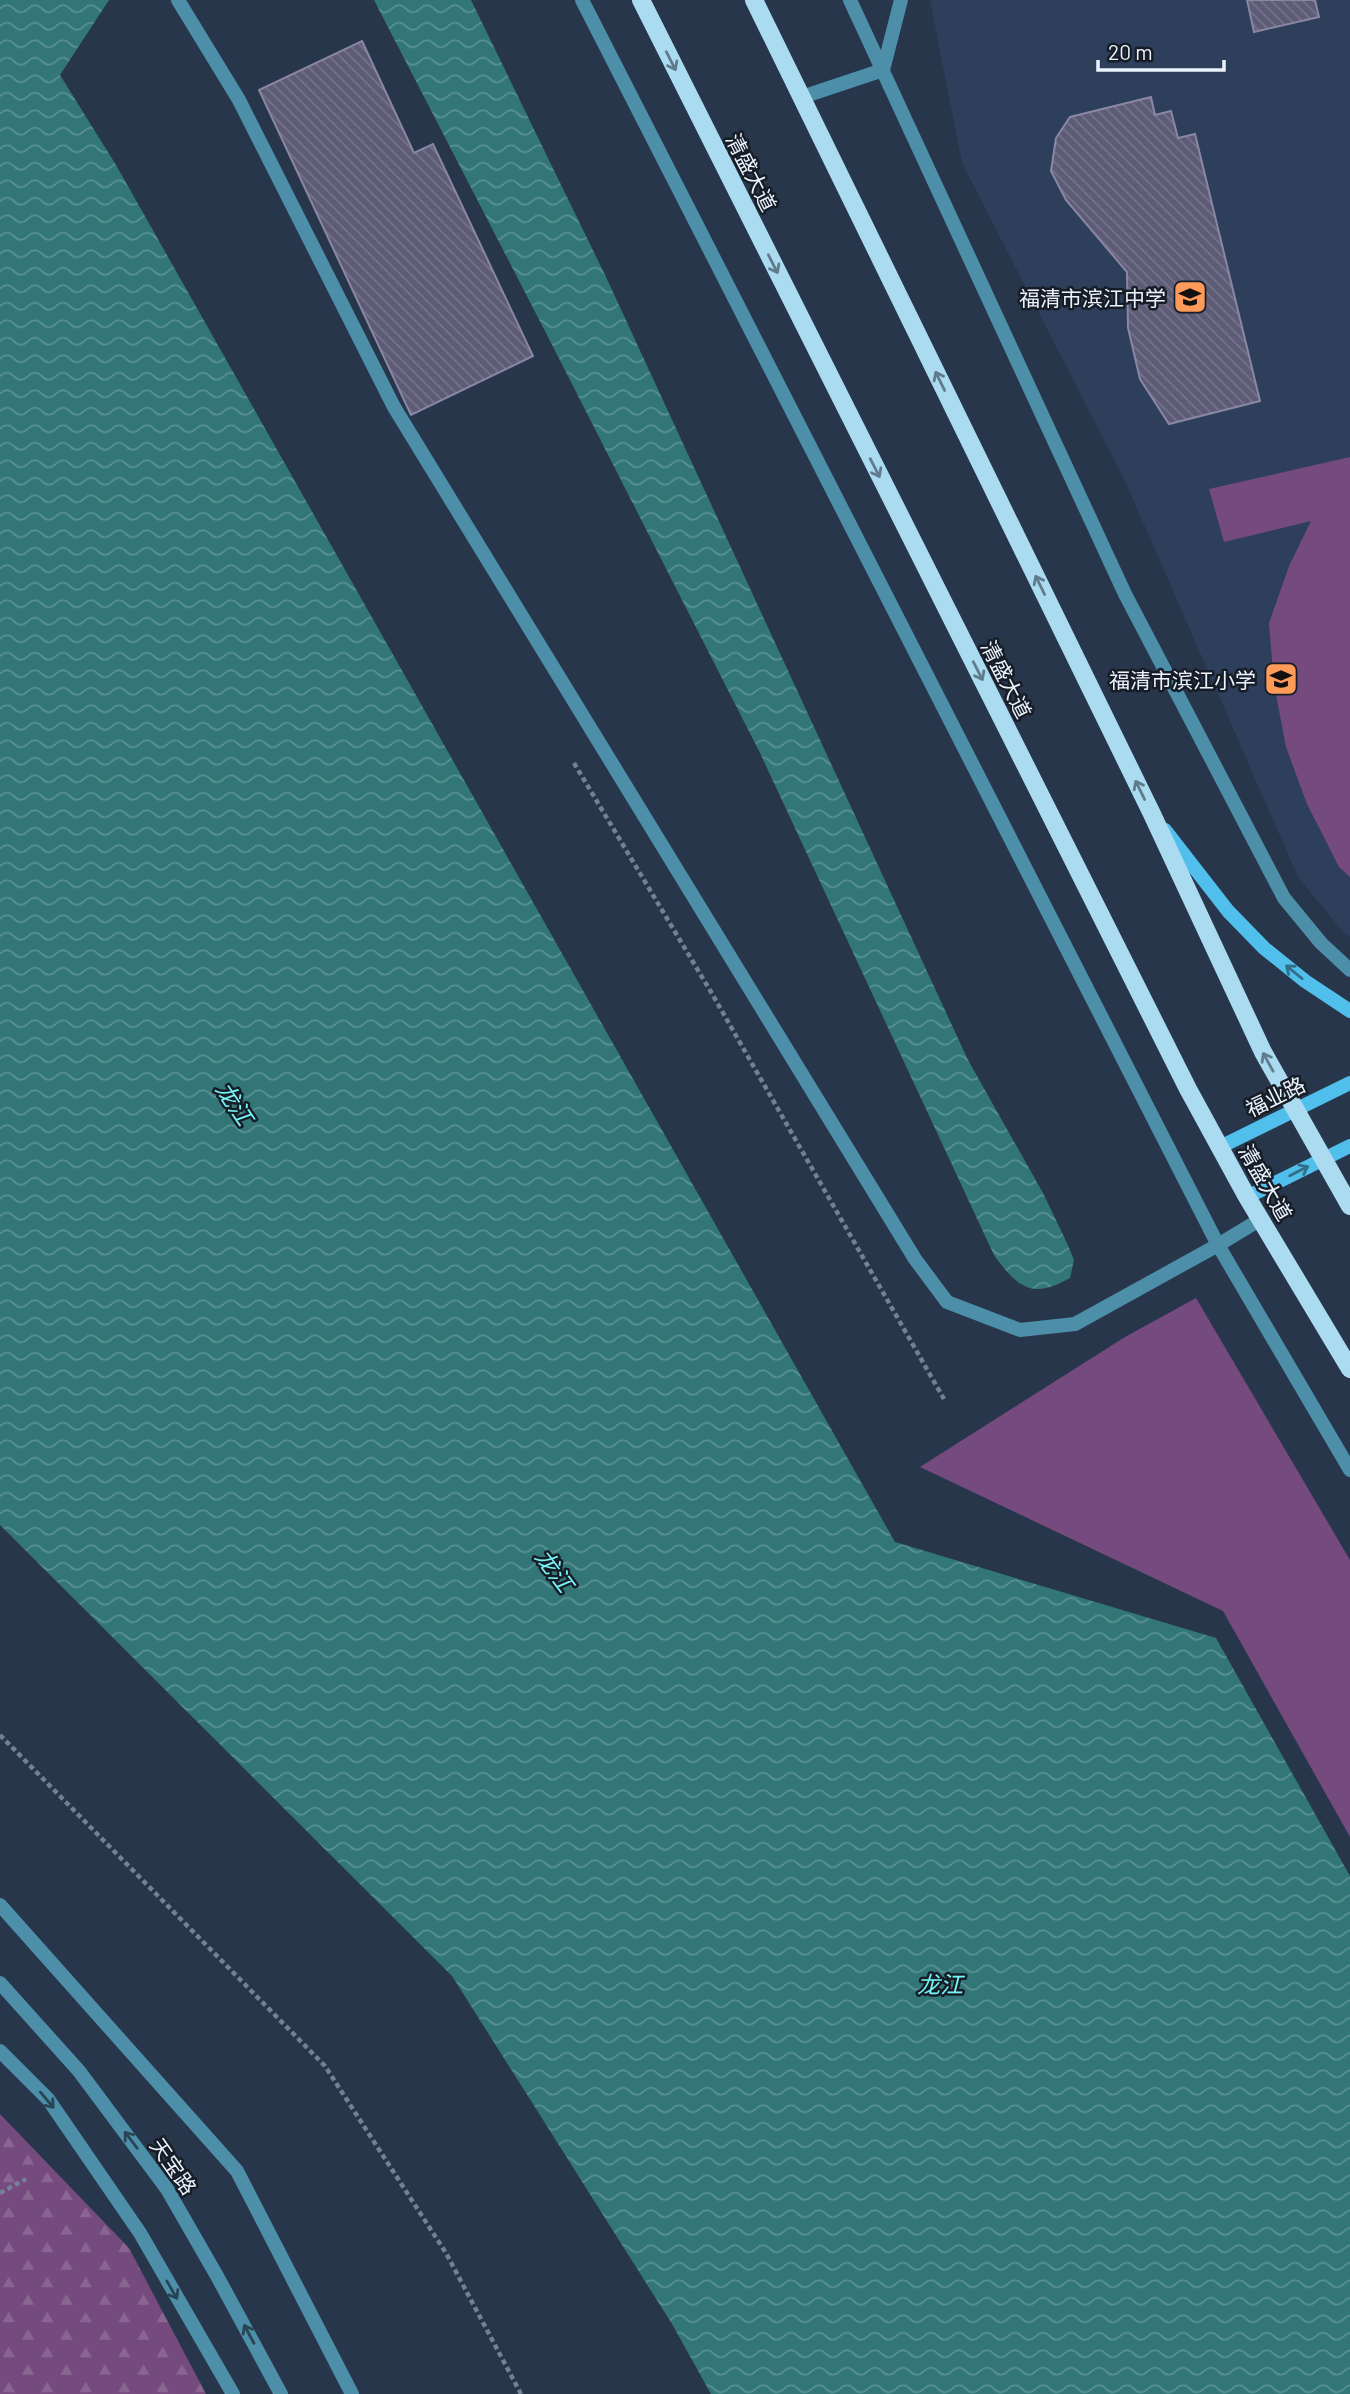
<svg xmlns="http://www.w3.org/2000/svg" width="1350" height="2394" font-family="Barlow,'Noto Sans SC',sans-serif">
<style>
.built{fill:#2d3f5b}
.green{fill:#754a7e}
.forest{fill:url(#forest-firs)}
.water{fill:url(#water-waves)}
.building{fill:url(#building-back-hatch);stroke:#8a87a4;stroke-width:2}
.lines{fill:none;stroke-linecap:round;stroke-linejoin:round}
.path{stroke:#758192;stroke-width:4.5;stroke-dasharray:5 3.5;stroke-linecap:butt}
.lane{stroke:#4d8ea9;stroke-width:14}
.street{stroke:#4d8ea9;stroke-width:14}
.secondary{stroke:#50bfeb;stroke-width:14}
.primary{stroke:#abdbf1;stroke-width:18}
.oneway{stroke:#607c8c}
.oneway2{stroke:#336e89}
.oneway3{stroke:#294554}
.labels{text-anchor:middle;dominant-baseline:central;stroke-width:5;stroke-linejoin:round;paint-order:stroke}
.street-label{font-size:21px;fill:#ebf3fe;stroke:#161d27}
.poi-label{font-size:21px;fill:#ebf3fe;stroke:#161d27;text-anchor:end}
.water-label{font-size:23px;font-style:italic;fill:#76f7f9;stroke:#161d27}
</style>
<defs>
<pattern id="forest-firs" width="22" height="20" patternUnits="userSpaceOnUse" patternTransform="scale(1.75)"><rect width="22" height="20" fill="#754a7e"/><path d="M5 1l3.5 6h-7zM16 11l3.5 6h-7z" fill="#896591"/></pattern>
<pattern id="water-waves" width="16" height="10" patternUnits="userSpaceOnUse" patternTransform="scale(1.75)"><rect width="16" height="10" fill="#327677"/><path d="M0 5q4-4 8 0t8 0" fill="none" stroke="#5a9192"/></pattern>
<pattern id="building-back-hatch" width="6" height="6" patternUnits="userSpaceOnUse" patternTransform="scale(1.75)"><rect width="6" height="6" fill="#5e5b76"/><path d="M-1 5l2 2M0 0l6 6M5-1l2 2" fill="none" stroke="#75738b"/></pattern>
</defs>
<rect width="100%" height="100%" fill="#27364b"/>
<!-- built -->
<path class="built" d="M930,0H1350V937L1342,931L1298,877L1125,481L962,163Z"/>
<!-- green -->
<path class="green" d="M1350,457V877L1339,867L1307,804L1286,747L1274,684L1269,623L1289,566L1311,521L1224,542L1209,489Z
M1196,1298L1350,1560V1837L1223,1611L920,1467L1125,1337Z"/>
<!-- forest -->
<path class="forest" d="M0,2114L129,2248L206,2394H0Z"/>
<!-- water -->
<path class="water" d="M0,0H109L60,75L116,165L895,1542L1216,1638L1350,1876V2394H711L672,2324L452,1976L0,1525Z
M374,0H471L606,277L968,1060L1043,1193L1067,1243L1074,1260L1070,1278C1032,1300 1017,1287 994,1255L760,753L546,333Z"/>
<!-- building -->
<path class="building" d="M1247,0H1315L1319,17L1254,32Z
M362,41L414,153L433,144L533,356L411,415L259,90Z
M1151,97L1155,115L1171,111L1178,138L1195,134L1260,401L1169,424L1140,379L1128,328L1127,272L1066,200L1051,171L1056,138L1070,117Z"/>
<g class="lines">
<!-- path -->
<path class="path" d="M574,763L711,992L944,1399
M0,1735L325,2066L446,2253L521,2394
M0,2193L26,2179"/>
<!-- lane -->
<path class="lane" d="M582,0L1218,1245L1350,1470
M850,0L1125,594L1284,898L1321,943L1350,970
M802,97L883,70
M0,1905L237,2171L352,2394"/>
<!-- street -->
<path class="street" d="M178,0L239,100L394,407L915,1259L947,1302L1020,1330L1075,1324L1218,1245L1261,1219
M883,70L901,0
M0,1983L79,2071L167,2189L217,2276L281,2394
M0,2051L48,2099L140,2233L233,2394"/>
<!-- secondary -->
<path class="secondary" d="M1165,830L1228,911L1264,948L1305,981L1350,1011
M1220,1147L1350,1083
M1247,1197L1350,1146"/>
<!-- primary -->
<path class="primary" d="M641,0L1188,1089L1247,1197L1350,1369
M754,0L1152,814L1263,1052L1350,1206"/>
</g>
<!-- one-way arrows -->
<defs><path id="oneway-shaft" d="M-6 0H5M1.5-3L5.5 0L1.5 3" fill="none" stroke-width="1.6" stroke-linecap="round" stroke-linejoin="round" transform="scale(1.75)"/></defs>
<g class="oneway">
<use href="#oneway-shaft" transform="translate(671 61) rotate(63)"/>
<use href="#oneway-shaft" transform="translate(773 264) rotate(63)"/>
<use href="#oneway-shaft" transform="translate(940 381) rotate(-116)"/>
<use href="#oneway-shaft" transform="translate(875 468) rotate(63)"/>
<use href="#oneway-shaft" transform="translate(1040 585) rotate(-116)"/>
<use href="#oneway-shaft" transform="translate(978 671) rotate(63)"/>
<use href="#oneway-shaft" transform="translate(1140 790) rotate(-116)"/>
<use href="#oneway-shaft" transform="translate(1268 1062) rotate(-119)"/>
</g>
<g class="oneway2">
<use href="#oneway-shaft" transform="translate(1294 972) rotate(-141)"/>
<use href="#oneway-shaft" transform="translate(1299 1171) rotate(-27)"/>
</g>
<g class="oneway3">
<use href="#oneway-shaft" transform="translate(47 2100) rotate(50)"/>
<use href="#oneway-shaft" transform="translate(131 2140) rotate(-127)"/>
<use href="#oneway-shaft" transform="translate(172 2290) rotate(60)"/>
<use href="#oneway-shaft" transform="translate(249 2334) rotate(-118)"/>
</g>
<!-- icons -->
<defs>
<symbol id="school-square" viewBox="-11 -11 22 22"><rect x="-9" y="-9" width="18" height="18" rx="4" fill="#fe9b58" stroke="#161d27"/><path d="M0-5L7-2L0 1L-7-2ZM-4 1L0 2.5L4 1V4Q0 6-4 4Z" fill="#111"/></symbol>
</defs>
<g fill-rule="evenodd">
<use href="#school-square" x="1171" y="278" width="38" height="38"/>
<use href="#school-square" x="1262" y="660" width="38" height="38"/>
</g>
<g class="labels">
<!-- street labels -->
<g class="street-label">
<text transform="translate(752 172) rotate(63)">清盛大道</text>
<text transform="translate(1007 679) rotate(63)">清盛大道</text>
<text transform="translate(1275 1096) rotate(-26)">福业路</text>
<text transform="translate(1266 1182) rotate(60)">清盛大道</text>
<text transform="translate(174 2166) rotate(55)">天宝路</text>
</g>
<!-- poi labels -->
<g class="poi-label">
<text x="1166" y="297">福清市滨江中学</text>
<text x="1256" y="679">福清市滨江小学</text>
</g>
<!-- water labels -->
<g class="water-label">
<text transform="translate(235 1103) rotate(56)">龙江</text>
<text transform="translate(555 1570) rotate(53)">龙江</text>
<text x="940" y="1984">龙江</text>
</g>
</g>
<!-- scale -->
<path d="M1098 60v10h126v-10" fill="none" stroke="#ebf3fe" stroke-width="3.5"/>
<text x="1108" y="60" font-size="21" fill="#ebf3fe" stroke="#161d27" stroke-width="5" paint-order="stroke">20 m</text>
</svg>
